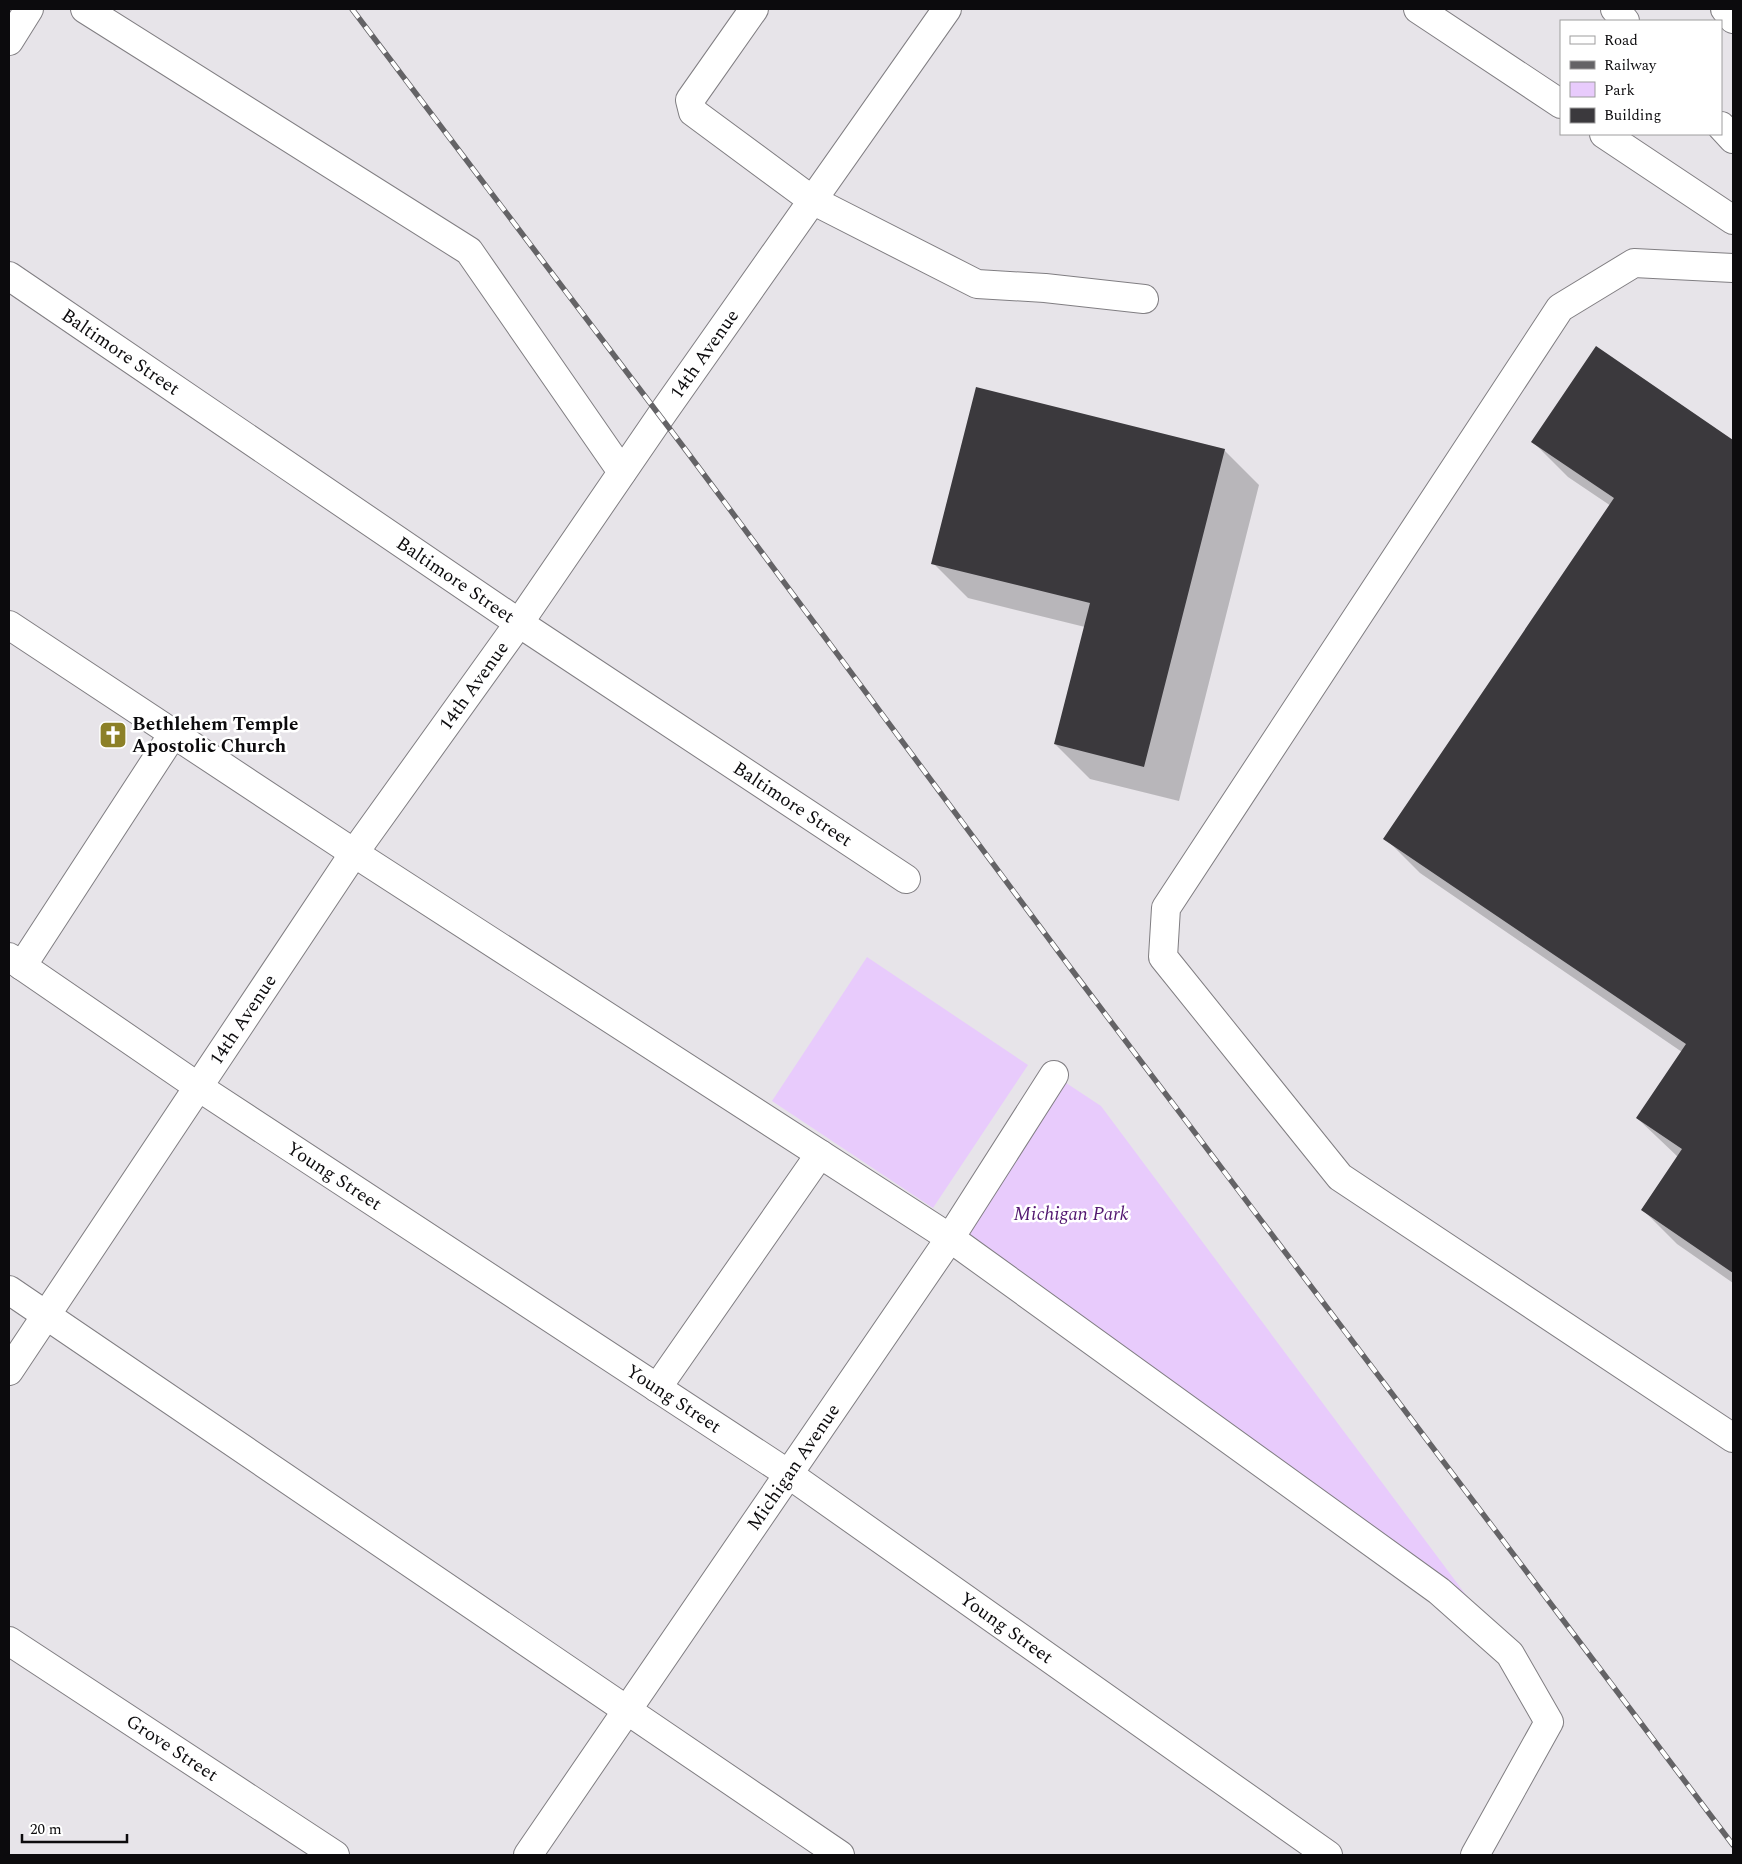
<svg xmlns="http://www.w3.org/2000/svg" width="1742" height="1864" font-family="Spectral,serif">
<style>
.green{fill:#e8cbfc}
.shadow{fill:#0003}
.building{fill:#3b393d}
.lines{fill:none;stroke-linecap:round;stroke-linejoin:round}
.minor-casing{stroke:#807e82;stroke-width:30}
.major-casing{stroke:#807e82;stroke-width:30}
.minor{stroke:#fff;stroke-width:28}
.major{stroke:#fff;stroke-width:28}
.rail-casing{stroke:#646366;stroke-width:5.5}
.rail{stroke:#fff;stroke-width:4;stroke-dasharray:11;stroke-linecap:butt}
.labels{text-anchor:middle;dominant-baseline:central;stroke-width:5;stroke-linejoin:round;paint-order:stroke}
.street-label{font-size:19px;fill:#0c0b0d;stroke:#fff}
.poi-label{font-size:19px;font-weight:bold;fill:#0c0b0d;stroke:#fff;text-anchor:start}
.park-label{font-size:19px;font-style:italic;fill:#521770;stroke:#fff}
</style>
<rect width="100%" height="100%" fill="#e7e4e9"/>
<!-- green -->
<path class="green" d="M867,957L1028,1065L933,1208L772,1101Z
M1054,1075L1101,1106L1510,1654L950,1238Z"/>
<!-- shadow -->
<path class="shadow" d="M1596,348L1733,441V1283L1677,1244L1642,1209L1678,1157L1637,1118L1682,1052L1420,873L1385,838L1611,506L1568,477L1533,442Z
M1224,450L1259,485L1179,801L1090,779L1055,744L1085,627L968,598L933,563Z"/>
<!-- building -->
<path class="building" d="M1596,346L1733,440V1273L1641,1210L1682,1149L1636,1118L1686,1044L1383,839L1614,498L1531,442Z
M976,387L1225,449L1144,767L1054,744L1090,603L931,564Z"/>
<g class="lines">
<defs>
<g id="minor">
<path d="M85,9L469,251L622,472"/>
<path d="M754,9L690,100L693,112L812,200L977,284L1045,288L1144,299"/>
<path d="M1615,9L1625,21"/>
<path d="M1725,9L1733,19"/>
<path d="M9,41L29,9"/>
<path d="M1721,126L1733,139"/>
<path d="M1733,268L1634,263L1560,308L1166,908L1163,957L1340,1177L1733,1438"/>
<path id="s1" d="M9,276L519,623L906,879"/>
<path d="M9,625L354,853L950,1238L1439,1591L1510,1654L1549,1722L1475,1855"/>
<path id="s2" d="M9,957L197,1086L787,1473L1328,1855"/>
<path d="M22,966L173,734"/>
<path d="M9,1290L840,1855"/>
<path d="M657,1388L820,1154"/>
<path id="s3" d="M9,1641L335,1855"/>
<path id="s4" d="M528,1855L950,1238L1054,1075"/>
</g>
<g id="major">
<path d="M1418,9L1561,104"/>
<path d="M1604,134L1733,220"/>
<path id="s5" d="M9,1371L354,853L519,623L660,417L947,9"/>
</g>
</defs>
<!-- minor casing -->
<use href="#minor" class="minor-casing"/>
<!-- major casing -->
<use href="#major" class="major-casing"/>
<!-- minor -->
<use href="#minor" class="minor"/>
<!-- major -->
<use href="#major" class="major"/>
<defs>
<path id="rail" d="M352,9L688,453L1075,974L1733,1845"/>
</defs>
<!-- rail casing -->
<use href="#rail" class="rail-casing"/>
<!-- rail -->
<use href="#rail" class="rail"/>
</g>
<!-- icons -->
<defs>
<symbol id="church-square" viewBox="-11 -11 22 22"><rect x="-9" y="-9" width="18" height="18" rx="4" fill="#8c8027" stroke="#fff"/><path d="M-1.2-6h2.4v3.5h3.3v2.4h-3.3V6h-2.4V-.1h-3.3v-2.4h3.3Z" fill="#fff"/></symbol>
</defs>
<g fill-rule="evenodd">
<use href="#church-square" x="97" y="719" width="32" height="32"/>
</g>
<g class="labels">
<!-- street labels -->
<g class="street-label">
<text stroke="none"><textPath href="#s1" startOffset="135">Baltimore Street</textPath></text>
<text stroke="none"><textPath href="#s5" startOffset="1232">14th Avenue</textPath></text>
<text stroke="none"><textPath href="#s1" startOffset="540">Baltimore Street</textPath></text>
<text stroke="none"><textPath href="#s5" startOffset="828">14th Avenue</textPath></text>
<text stroke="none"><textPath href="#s1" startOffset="945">Baltimore Street</textPath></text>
<text stroke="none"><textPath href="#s5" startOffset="422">14th Avenue</textPath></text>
<text stroke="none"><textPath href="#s2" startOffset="392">Young Street</textPath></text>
<text stroke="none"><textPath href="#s2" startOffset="798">Young Street</textPath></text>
<text stroke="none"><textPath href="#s4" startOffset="470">Michigan Avenue</textPath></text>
<text stroke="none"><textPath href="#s2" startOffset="1202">Young Street</textPath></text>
<text stroke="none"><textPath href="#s3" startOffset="195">Grove Street</textPath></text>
</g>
<!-- poi labels -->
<g class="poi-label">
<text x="132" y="724">Bethlehem Temple<tspan x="132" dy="22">Apostolic Church</tspan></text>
</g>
<!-- park labels -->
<g class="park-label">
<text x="1071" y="1214">Michigan Park</text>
</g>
</g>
<!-- border -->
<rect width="1742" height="1864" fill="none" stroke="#0c0b0d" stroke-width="20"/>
<!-- legend -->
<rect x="1560" y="20" width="162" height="115" fill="#ffffff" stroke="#9e9d9e"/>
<rect x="1570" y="36" width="25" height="8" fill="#ffffff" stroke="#9e9d9e"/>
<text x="1604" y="45" font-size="15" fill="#0c0b0d">Road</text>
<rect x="1570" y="61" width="25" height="8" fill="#646366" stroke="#9e9d9e"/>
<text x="1604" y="70" font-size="15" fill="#0c0b0d">Railway</text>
<rect x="1570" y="82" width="25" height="15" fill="#e8cbfc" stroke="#9e9d9e"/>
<text x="1604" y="95" font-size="15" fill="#0c0b0d">Park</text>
<rect x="1570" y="108" width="25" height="15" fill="#3b393d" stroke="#9e9d9e"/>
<text x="1604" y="120" font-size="15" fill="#0c0b0d">Building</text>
<!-- scale -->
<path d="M22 1834v8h105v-8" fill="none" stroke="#0c0b0d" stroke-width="2.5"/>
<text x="30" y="1834" font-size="15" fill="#0c0b0d" stroke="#ffffff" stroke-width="4" paint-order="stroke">20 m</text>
</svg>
